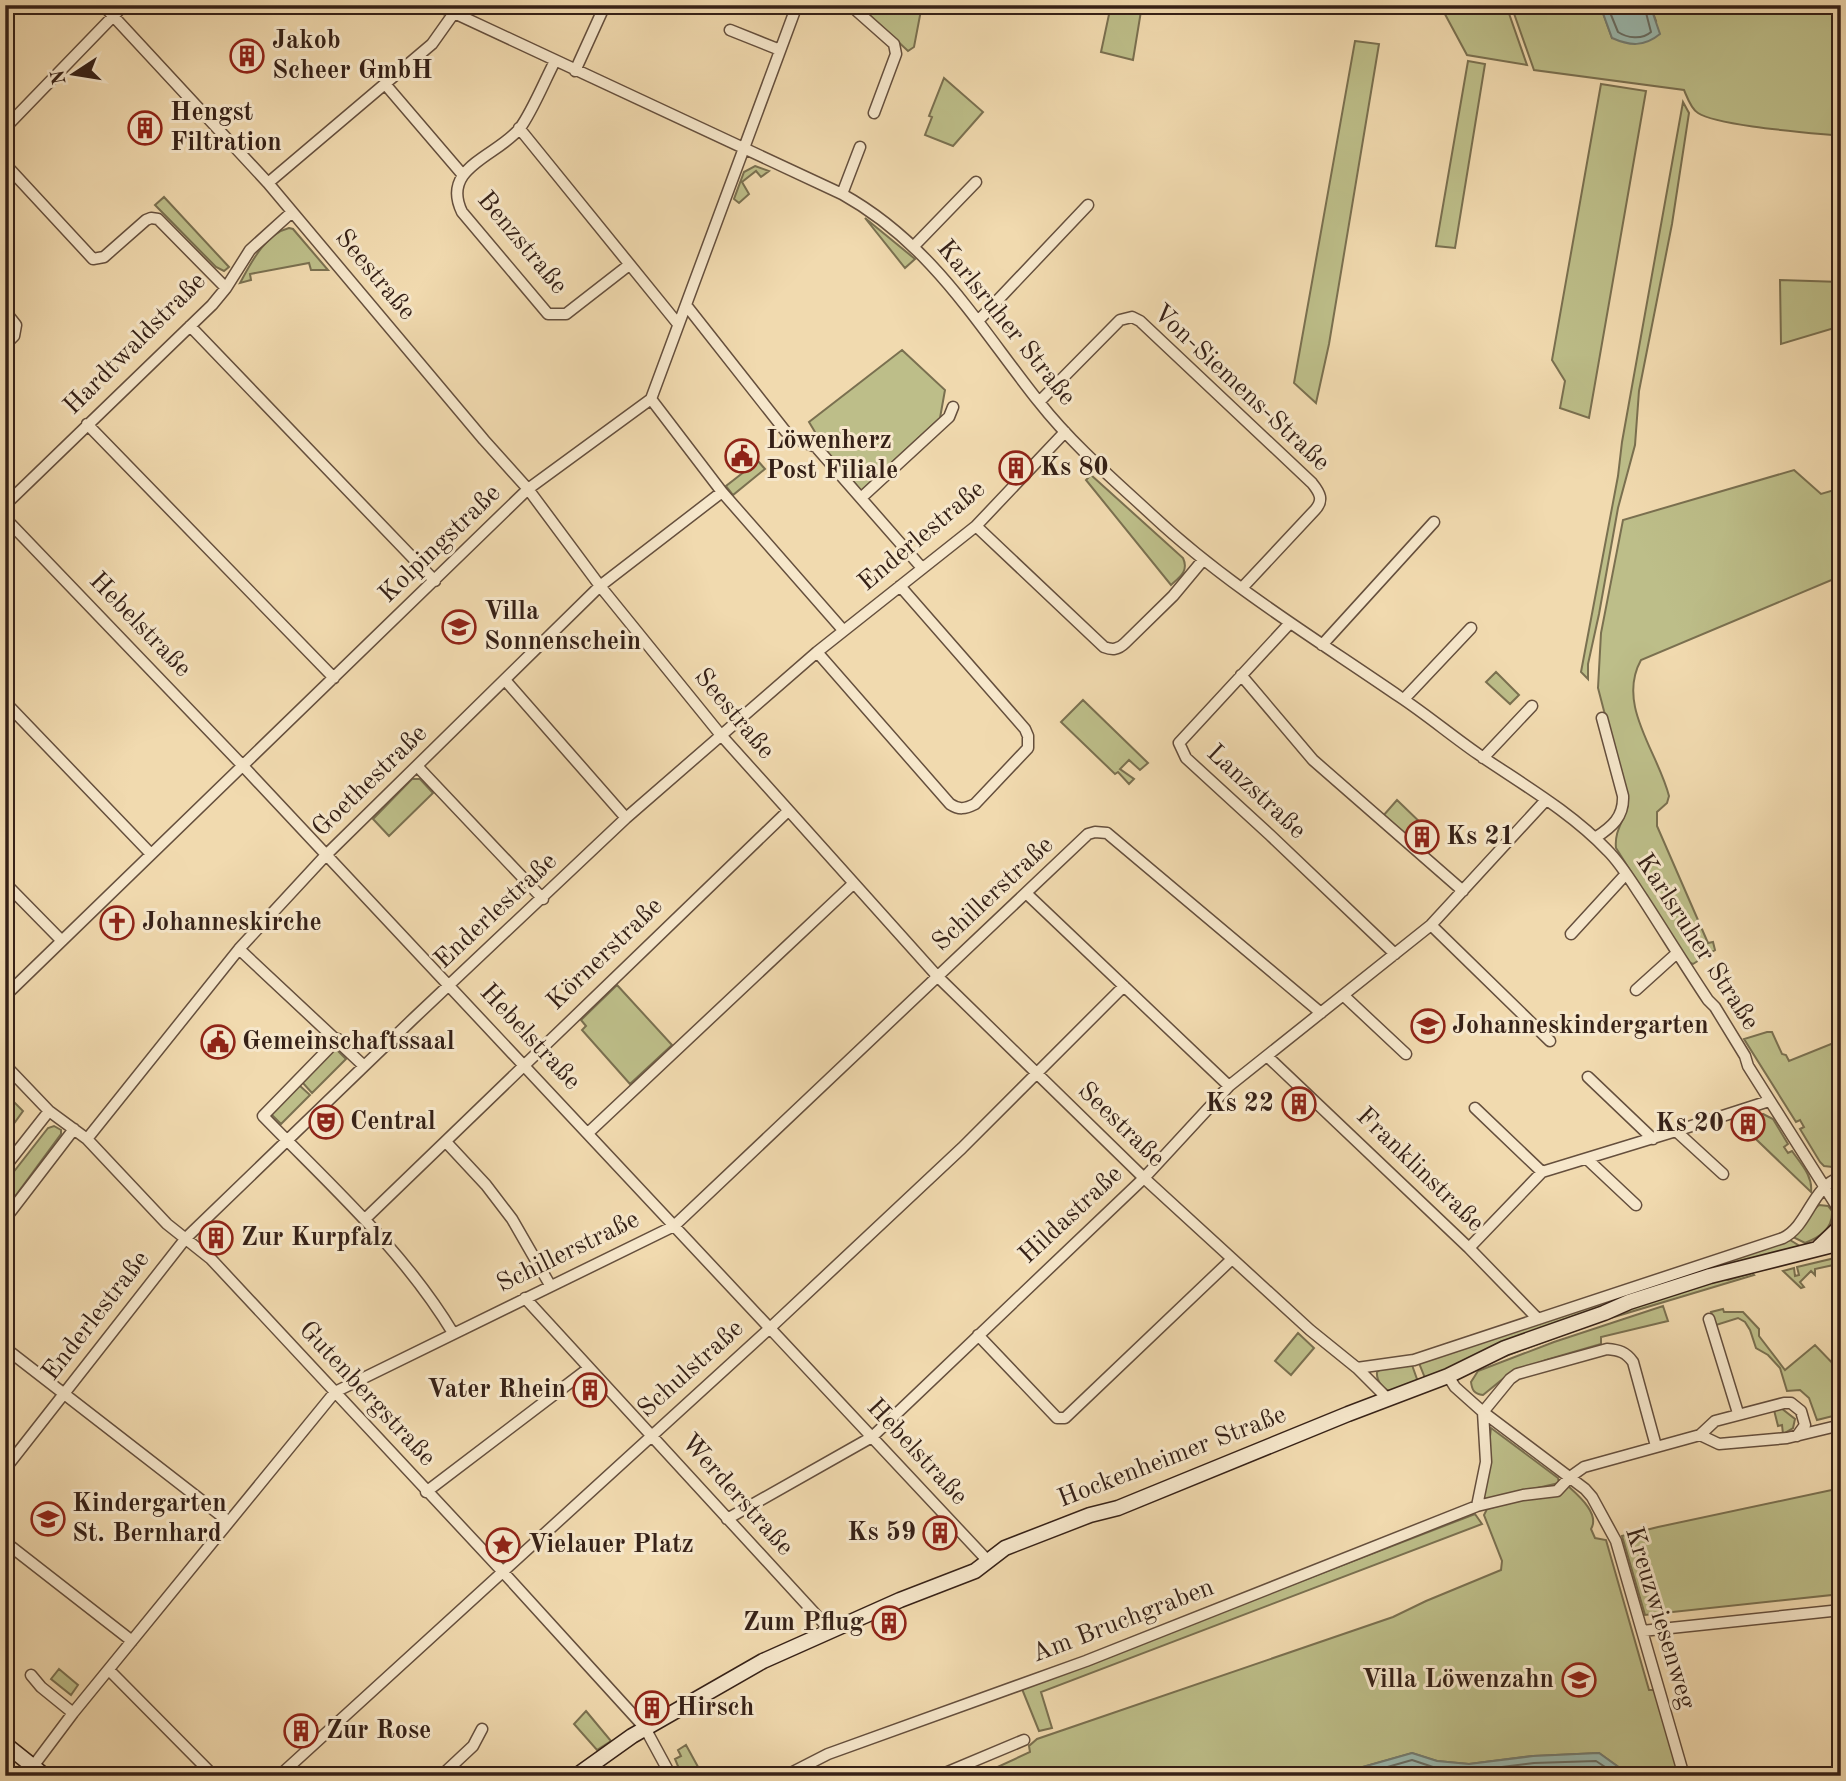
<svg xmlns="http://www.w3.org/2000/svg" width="1846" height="1781" font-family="'Old Standard TT',serif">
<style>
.green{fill:#bdbe89;stroke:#7a7050;stroke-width:2}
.water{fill:#9bbab0;stroke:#737d73;stroke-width:2}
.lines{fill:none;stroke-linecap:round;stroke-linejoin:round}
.shore{stroke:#686e64;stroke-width:2}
.street-casing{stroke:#654f3d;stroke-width:13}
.secondary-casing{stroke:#362117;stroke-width:17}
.street{stroke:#f6e7cb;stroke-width:10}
.secondary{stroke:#f6e7cb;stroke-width:14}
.labels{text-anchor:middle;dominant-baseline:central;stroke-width:6;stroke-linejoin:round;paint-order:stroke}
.poi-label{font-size:26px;font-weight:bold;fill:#362117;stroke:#f6e7cb;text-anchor:start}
.street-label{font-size:26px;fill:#362117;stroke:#f6e7cb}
</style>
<rect width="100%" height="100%" fill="#f1daaf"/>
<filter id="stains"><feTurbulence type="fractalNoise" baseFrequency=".00286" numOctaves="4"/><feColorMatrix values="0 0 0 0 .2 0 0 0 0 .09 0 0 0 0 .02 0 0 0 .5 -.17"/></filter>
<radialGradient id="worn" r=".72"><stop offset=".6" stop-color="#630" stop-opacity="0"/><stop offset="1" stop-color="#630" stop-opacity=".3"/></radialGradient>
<!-- green -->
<path class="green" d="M859,5H922L914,47L908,51Z
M1111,5H1142L1133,60L1101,52Z
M1440,5H1506L1527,65L1467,55Z
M1511,5H1600L1612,38L1656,21L1650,5H1841V136C1813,133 1717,126 1698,113C1691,109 1687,97 1684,90L1534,70Z
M1355,41L1379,44L1329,344L1316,403L1294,383Z
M1468,61L1485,64L1455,248L1436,246Z
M944,78L983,112L953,146L925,135L932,117L929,116Z
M1601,84L1646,91L1589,418L1560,408L1565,381L1552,360Z
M1683,102L1689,113L1672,224L1639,391L1635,445L1618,508L1599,614L1588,664V679L1581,672L1618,476L1622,442Z
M755,166L769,171L761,177L756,171L742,182L749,194L739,203L734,199L744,172Z
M164,197L229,267L224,271L216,267L155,205Z
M865,218L915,259L905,268Z
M289,228L293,229L328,270H311L309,263L250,274L251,280L240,283C251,263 265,234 289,228Z
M1780,280L1841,282V326L1781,344Z
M902,350L945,390L940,418L861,491L846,472L848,470L842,463L839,465L827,452L809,422Z
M758,461L765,469L733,495L726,486Z
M1794,470L1821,494L1841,488V576L1641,660C1616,705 1658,752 1669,796L1667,803L1657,812V826L1708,943L1713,942L1715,950L1693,964L1688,962L1616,848C1614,830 1625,820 1628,803L1598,688L1601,633L1623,520Z
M1091,475L1183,558C1189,571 1180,577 1171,585L1086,480Z
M1496,672L1519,695L1510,704L1486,682Z
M1083,700L1148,763L1140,770L1129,760L1120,769L1134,779L1129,784L1118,772L1115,774L1061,722Z
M412,779H420L433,793L389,836L373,819Z
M1397,800L1426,828L1413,843L1383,816Z
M617,985L672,1045L630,1084L582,1030L586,1026L581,1020Z
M1767,1032H1772L1782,1054L1786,1055L1789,1061L1841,1040V1168L1824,1166L1820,1162L1800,1129L1804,1127L1800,1120L1796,1122L1744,1039Z
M334,1047L346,1059L312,1093L302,1082Z
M299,1085L310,1095L281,1124L271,1114Z
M5,1093L23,1111L5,1136Z
M1763,1114L1773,1119L1788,1144L1784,1147L1788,1153L1792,1151C1801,1164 1813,1176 1811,1192L1737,1121L1744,1119L1745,1126L1751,1125L1749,1116Z
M54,1126L61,1130V1134L5,1210V1183L48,1128Z
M1819,1205L1828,1206L1832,1211C1833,1229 1820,1237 1805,1243L1793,1237C1804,1228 1807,1214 1819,1205Z
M1790,1240L1803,1248L1477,1357L1425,1378L1419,1363Z
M1835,1258L1838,1264L1815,1269V1275L1811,1271L1800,1282L1804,1287L1801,1288L1783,1271L1794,1268L1795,1276L1799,1275L1797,1267Z
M1752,1273L1754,1275L1604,1320L1492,1361L1628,1309L1724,1279L1728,1280Z
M1663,1306L1668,1321L1601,1337V1344L1546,1360L1509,1374L1483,1395C1474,1394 1472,1390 1471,1382L1478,1371L1554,1342Z
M1723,1309L1724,1312H1743L1759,1329V1336L1785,1370L1815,1345L1841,1372V1414L1817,1420L1809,1398L1800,1390L1787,1391L1780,1368L1768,1355L1756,1348L1750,1330L1745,1322L1738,1318L1716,1325L1711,1312Z
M1298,1333L1314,1348L1291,1375L1275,1361Z
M1412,1365L1418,1382L1392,1392C1384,1390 1376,1381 1377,1372L1381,1369Z
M1781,1408L1795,1419L1793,1428L1783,1434L1782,1425L1778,1426L1774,1410Z
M1491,1428L1558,1478L1559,1483L1485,1500L1483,1495Z
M1568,1486C1579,1496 1600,1514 1591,1529L1595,1538L1606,1540L1649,1690H1657L1681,1776H1631L1599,1753L1533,1756L1469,1764L1437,1761L1412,1753L1331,1776H978L1030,1752L1029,1746L1037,1739L1393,1617L1426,1601L1501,1570L1502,1561L1484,1515L1487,1509Z
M1841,1488V1594L1645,1615L1622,1536L1658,1527Z
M1475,1514L1482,1524L1041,1692L1052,1728L1039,1731L1022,1689Z
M59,1669L78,1685L71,1695L51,1679Z
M586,1711L611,1741L597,1750L574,1724Z
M686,1745L703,1776H682L675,1759L681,1756L678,1750Z"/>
<!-- water -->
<path class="water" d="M1600,5H1650L1660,34C1644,47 1630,46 1612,38Z
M1412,1753L1437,1761L1469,1764L1533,1756L1599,1753L1631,1776H1331Z"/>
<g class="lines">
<!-- shore -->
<path class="shore" d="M1607,5L1618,32C1627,38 1642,40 1651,32L1644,5
M1356,1776L1412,1760L1436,1768L1469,1771L1534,1763L1596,1761L1619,1776
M1500,1776L1593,1769L1603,1776"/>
<defs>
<path id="street" d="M103,5L268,183L484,440L528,489L600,586L720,734L938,977L1144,1178L1310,1330L1357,1368L1387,1398
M437,5L842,194C932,244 977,324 1039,402C1072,444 1114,480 1153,516C1228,586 1316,639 1400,697C1427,715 1452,736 1478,754C1522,784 1571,812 1608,851C1622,865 1632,883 1643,899C1665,933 1686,967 1708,1000L1715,1007L1745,1056L1748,1066L1841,1213
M850,5L894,44L896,54L874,113
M730,30L780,50
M555,61C545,80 532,112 520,128C498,156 440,167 462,212L548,314H566L629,265
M575,71L605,5
M385,84L462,174
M5,128L124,5
M519,128L678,324
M5,164L93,259L104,257L146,220L151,218L158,219L226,288
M268,183L432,44L454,13
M842,194L860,147
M914,246L976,182
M686,305L786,432
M5,311L16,325L14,336L5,345
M978,321L1088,205
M190,326L435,581
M651,399L722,492L843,630
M1039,402L1120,320L1132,317L1140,321L1312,483C1320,493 1324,500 1315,510L1242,588
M87,424L334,678
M803,442L816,447L922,568
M861,498L949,417L953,407
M5,505L212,305L226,288L250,250L292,212
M5,518L243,766L988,1561
M976,526L1104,647C1112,650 1118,650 1125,643L1173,596L1203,560
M1290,623L1179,743L1186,758L1270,835L1395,954
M1322,645L1434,522
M817,652L950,804C959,810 965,809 975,804L1028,748V736L1025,729L900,586
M1241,675L1313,760L1463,891
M505,680L626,818
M1404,699L1471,628
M5,702L151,854
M1483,758L1532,706
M417,766L543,899
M1595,838C1612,827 1624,817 1623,796L1602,718
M5,883L61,940
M1027,894L1229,1086
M1431,925L1550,1041
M1571,934L1626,874
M239,949L364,1066
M1636,990L1677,953
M1343,995L1406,1054
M5,996L528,489L651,399L797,5
M338,1039L263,1116C330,1185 403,1250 453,1333
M1268,1057L1469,1248L1538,1319
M5,1065L49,1111L87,1139L167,1224L211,1259L503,1572L645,1728L671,1776
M1588,1077L1653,1139
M1475,1108L1542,1172
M1676,1131L1723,1174
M588,1133L853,884
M87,1139L239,949L326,855L600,586L722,492
M446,1142L486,1185L512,1219L550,1285
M1587,1159L1636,1205
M5,1167L49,1111
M5,1219L74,1129
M365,1219L788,811
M1469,1248L1542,1172L1676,1131L1769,1101
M525,1298L830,1630
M1709,1319L1738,1413
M978,1335L1057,1418H1065L1232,1259
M5,1348L228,1521
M1357,1368L1414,1360L1783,1238C1809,1225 1811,1187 1841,1177
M1448,1376L1455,1387L1483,1412L1585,1489L1592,1497L1616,1541L1684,1776
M1483,1412L1510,1379L1517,1374L1607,1349C1619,1350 1626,1352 1633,1362L1656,1446
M1700,1435L1719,1444L1787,1438L1841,1425
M5,1469L186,1238L414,1018L626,818L817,652L976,526L1065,432
M426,1492L589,1368
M1477,1506L1523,1495L1557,1491L1570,1477L1584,1467L1700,1435L1715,1421L1784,1403H1791L1801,1411L1805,1425L1797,1436
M727,1519L872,1437L1144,1178L1229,1086L1431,925L1546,800
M5,1542L132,1641
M1642,1631L1841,1610
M109,1670L214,1776
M31,1675L41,1687L73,1713
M34,1765L73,1713L335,1392L674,1226L1088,834L1095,832L1107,833L1321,1013
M279,1776L770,1328L962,1148L1124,986
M441,1776L473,1746L482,1729
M785,1776L828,1754L1086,1661L1477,1506L1486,1462L1483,1412
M938,1776L1024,1740"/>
<path id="secondary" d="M1819,1247L1841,1226
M5,1744L45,1776
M576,1776L632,1736L763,1661L900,1600L975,1571L1005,1548L1090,1515L1118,1508L1348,1414L1448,1376L1505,1348L1604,1313L1629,1302L1710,1276L1841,1243"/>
</defs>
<!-- street casing -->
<use href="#street" class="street-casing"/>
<!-- secondary casing -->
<use href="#secondary" class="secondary-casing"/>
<!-- street -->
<use href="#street" class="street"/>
<!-- secondary -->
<use href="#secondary" class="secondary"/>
</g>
<!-- icons -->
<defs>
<symbol id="building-ring" viewBox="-11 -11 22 22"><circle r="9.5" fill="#f6e7cb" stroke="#8f2418" stroke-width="1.5"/><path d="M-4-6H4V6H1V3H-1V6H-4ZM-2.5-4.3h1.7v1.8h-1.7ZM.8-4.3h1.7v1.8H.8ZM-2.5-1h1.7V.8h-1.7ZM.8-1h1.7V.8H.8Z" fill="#8f2418"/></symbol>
<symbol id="civic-ring" viewBox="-11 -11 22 22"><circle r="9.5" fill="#f6e7cb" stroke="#8f2418" stroke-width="1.5"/><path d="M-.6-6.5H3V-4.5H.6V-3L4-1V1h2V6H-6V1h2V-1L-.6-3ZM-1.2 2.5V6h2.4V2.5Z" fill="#8f2418"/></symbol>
<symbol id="school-ring" viewBox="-11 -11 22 22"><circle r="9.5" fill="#f6e7cb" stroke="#8f2418" stroke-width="1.5"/><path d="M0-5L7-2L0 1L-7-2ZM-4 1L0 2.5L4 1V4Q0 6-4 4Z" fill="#8f2418"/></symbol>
<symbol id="church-ring" viewBox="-11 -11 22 22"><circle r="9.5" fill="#f6e7cb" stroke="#8f2418" stroke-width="1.5"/><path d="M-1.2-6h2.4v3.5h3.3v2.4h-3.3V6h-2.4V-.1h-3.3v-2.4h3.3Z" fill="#8f2418"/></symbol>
<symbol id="theatre-ring" viewBox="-11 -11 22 22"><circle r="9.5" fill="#f6e7cb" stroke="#8f2418" stroke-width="1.5"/><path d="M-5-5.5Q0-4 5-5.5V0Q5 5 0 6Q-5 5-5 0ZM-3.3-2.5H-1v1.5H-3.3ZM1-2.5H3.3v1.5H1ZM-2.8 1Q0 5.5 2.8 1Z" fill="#8f2418"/></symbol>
<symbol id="sight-ring" viewBox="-11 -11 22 22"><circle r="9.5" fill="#f6e7cb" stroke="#8f2418" stroke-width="1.5"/><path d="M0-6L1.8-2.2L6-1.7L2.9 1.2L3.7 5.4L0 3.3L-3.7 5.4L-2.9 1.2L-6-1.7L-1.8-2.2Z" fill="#8f2418"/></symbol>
</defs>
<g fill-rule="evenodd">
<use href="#building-ring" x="228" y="37" width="38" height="38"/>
<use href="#building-ring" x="126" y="109" width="38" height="38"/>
<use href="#civic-ring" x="723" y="437" width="38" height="38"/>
<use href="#building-ring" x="997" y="449" width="38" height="38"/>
<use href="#school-ring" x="440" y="608" width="38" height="38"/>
<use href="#building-ring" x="1403" y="818" width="38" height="38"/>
<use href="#church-ring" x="98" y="904" width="38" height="38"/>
<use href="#school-ring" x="1409" y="1007" width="38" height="38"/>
<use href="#civic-ring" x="199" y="1023" width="38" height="38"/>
<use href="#building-ring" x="1280" y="1085" width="38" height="38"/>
<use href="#theatre-ring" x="307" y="1103" width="38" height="38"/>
<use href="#building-ring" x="1729" y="1105" width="38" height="38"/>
<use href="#building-ring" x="197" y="1219" width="38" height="38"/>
<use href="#building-ring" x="571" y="1371" width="38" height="38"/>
<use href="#school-ring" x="29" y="1500" width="38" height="38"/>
<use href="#building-ring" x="921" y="1514" width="38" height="38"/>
<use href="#sight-ring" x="484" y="1526" width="38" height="38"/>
<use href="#building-ring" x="870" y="1604" width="38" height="38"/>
<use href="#school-ring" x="1560" y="1661" width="38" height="38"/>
<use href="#building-ring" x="633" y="1689" width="38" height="38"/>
<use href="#building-ring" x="282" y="1712" width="38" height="38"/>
</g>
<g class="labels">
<!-- poi labels -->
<g class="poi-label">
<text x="272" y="41">Jakob<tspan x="272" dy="30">Scheer GmbH</tspan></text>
<text x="170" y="113">Hengst<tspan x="170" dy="30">Filtration</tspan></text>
<text x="766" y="441">Löwenherz<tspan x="766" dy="30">Post Filiale</tspan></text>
<text x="1040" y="468">Ks 80</text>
<text x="484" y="612">Villa<tspan x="484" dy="30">Sonnenschein</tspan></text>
<text x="1446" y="837">Ks 21</text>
<text x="142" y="923">Johanneskirche</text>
<text x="1452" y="1026">Johanneskindergarten</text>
<text x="242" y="1042">Gemeinschaftssaal</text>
<text x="1274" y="1104" text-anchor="end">Ks 22</text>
<text x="350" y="1122">Central</text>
<text x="1724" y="1124" text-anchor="end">Ks 20</text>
<text x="241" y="1238">Zur Kurpfalz</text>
<text x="566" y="1390" text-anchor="end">Vater Rhein</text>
<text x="72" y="1504">Kindergarten<tspan x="72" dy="30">St. Bernhard</tspan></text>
<text x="916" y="1533" text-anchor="end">Ks 59</text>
<text x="528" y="1545">Vielauer Platz</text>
<text x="864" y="1623" text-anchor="end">Zum Pflug</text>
<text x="1554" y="1680" text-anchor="end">Villa Löwenzahn</text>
<text x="676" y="1708">Hirsch</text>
<text x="326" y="1731">Zur Rose</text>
</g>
<!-- street labels -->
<g class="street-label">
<text transform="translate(522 243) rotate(50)">Benzstraße</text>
<text transform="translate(375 275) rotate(50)">Seestraße</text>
<text transform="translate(1006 323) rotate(51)">Karlsruher Straße</text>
<text transform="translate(135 344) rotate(-45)">Hardtwaldstraße</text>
<text transform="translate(1241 388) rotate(43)">Von-Siemens-Straße</text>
<text transform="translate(922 536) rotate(-40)">Enderlestraße</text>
<text transform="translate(440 544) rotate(-44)">Kolpingstraße</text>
<text transform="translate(140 625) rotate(46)">Hebelstraße</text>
<text transform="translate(734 714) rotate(50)">Seestraße</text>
<text transform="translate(370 781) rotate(-44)">Goethestraße</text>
<text transform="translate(1256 792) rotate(43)">Lanzstraße</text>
<text transform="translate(993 894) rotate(-43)">Schillerstraße</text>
<text transform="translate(496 911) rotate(-43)">Enderlestraße</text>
<text transform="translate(1697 942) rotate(57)">Karlsruher Straße</text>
<text transform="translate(605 954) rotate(-44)">Körnerstraße</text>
<text transform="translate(530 1037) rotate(47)">Hebelstraße</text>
<text transform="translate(1121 1125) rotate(44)">Seestraße</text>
<text transform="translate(1420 1170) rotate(44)">Franklinstraße</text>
<text transform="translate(1071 1215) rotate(-43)">Hildastraße</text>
<text transform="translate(568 1252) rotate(-26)">Schillerstraße</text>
<text transform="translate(96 1316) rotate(-52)">Enderlestraße</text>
<text transform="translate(691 1369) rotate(-42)">Schulstraße</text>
<text transform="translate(367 1394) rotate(47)">Gutenbergstraße</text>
<text transform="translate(917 1452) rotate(47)">Hebelstraße</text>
<text transform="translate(1172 1457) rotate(-21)">Hockenheimer Straße</text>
<text transform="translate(737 1495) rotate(48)">Werderstraße</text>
<text transform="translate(1660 1618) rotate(73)">Kreuzwiesenweg</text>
<text transform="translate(1123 1621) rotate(-21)">Am Bruchgraben</text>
</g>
</g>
<!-- margin -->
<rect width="1846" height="1781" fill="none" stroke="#f1daaf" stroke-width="28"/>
<rect x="7" y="7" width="1832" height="1767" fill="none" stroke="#362117" stroke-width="3.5"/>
<rect x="14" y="14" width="1818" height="1753" fill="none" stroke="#362117" stroke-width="2"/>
<!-- north arrow -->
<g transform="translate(74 74) rotate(258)" stroke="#f6e7cb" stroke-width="5" paint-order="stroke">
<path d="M0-5L12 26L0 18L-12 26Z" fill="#362117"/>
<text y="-10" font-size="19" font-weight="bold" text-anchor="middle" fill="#362117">N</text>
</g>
<rect width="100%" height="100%" filter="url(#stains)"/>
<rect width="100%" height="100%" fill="url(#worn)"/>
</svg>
